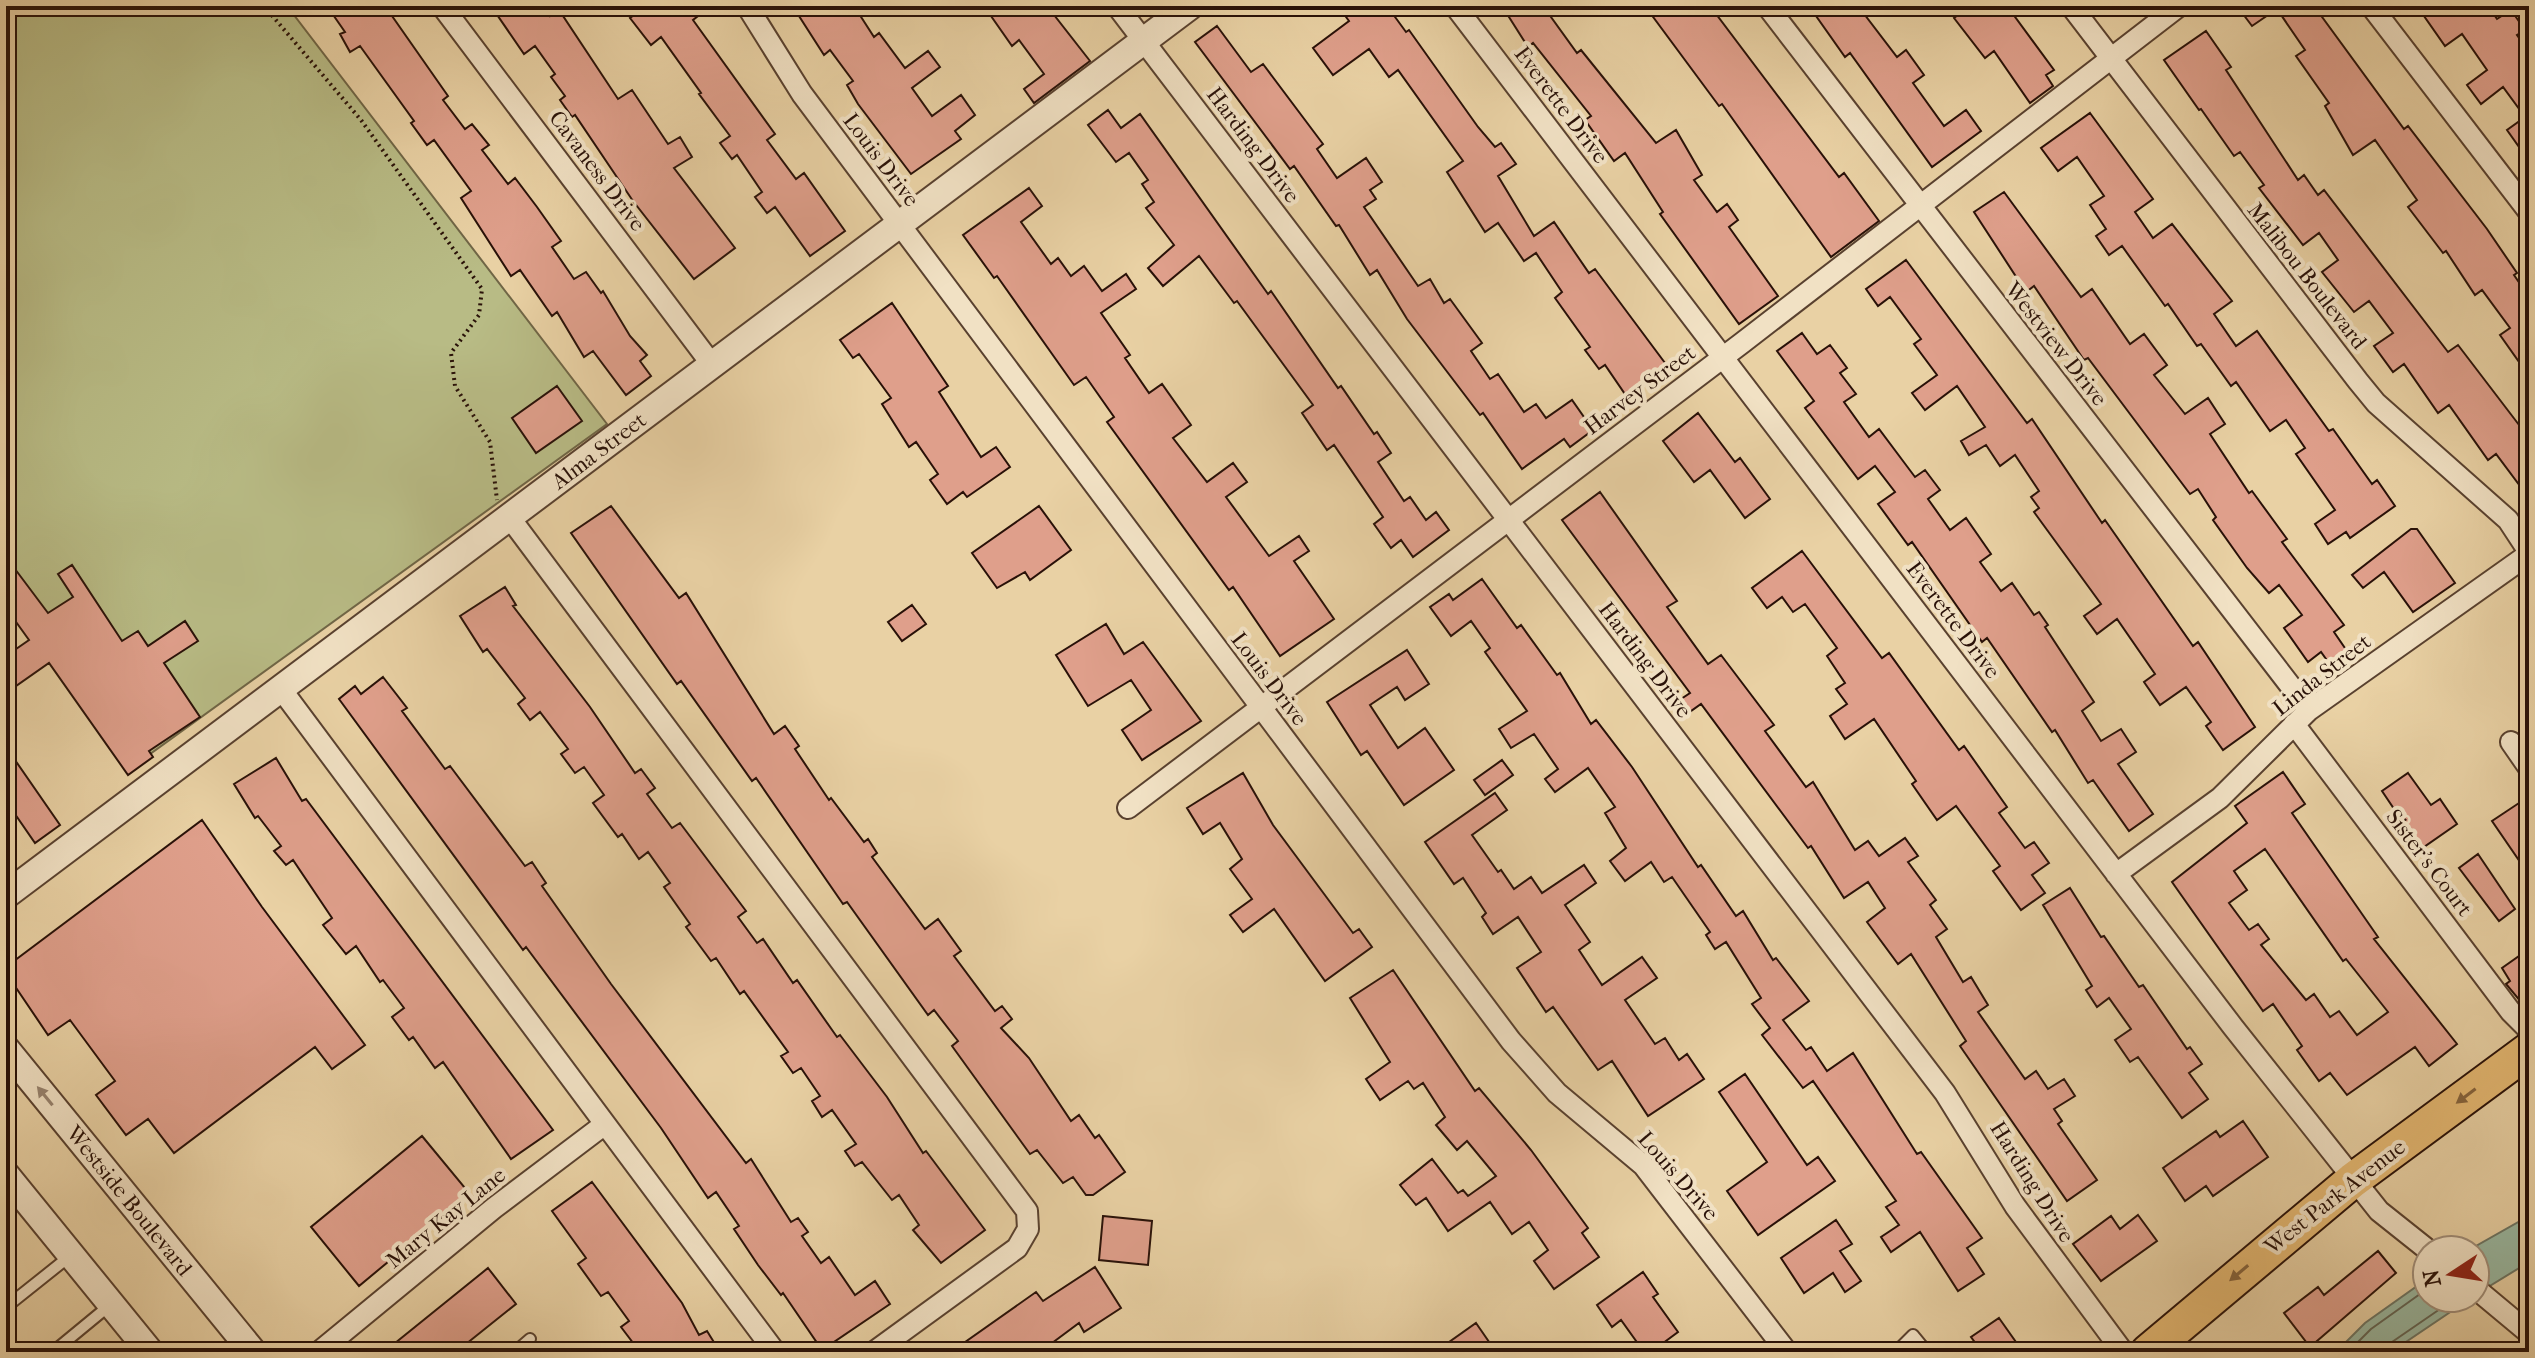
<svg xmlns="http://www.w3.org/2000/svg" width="2535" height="1358" font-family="'IM FELL French Canon',serif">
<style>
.green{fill:#b8bb85;stroke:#706646;stroke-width:2}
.water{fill:#99b8a1;stroke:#6c7564;stroke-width:2}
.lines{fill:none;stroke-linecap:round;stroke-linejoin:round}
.shore{stroke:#616454;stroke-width:2}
.building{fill:#df9f8b;stroke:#291108;stroke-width:2;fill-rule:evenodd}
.service-casing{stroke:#59412f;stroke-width:14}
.minor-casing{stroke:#59412f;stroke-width:24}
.tertiary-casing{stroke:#59412f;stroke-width:30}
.primary-casing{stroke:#291108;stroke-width:38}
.path{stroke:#291108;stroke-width:4;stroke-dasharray:2 4;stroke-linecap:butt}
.service{stroke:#f1e1c4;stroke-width:10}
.minor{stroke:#f1e1c4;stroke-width:20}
.tertiary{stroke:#f1e1c4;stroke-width:26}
.primary{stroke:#e4b872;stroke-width:34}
.oneway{fill:#97836f}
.oneway2{fill:#86643d}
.labels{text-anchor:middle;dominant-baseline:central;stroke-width:8;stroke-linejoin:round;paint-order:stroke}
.street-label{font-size:22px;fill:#291108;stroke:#f1e1c4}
</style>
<rect width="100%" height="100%" fill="#e9d1a4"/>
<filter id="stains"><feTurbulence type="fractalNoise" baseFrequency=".0025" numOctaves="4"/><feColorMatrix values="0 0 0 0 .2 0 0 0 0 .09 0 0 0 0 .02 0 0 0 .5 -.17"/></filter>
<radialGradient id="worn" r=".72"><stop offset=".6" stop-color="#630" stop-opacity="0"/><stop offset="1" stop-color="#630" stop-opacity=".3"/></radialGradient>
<!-- green -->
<path class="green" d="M6,6H287L607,424L150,754L6,560Z"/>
<!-- water -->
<path class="water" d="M2529,1216V1262L2475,1295V1250H2469Z
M2427,1279V1298H2471L2391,1352H2336L2365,1323Z"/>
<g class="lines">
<!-- shore -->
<path class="shore" d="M2348,1352L2371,1329L2427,1289
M2388,1352L2392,1342L2456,1298"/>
</g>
<!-- building -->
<path class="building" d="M327,6H385L448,96L443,100L465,129L472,124L489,145L482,150L508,184L515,178L537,207L561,241L552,247L574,279L586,272L601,293L603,291L630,336L647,355L640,361L651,376L626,395L593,351L584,357L557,312L552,316L520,270L511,276L461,198L471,191L434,140L427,145L411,123L414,121L360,46L350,52L340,34L345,32Z
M491,6H544L550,16L559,10L618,99L632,90L668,144L680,137L692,157L674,168L735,248L694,279L633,201L575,115L572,117L560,100L565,96L551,77L555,74L535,46L524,54Z
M628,6H690L698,16L693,20L775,134L767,140L796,179L804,173L845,231L810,256L775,207L767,213L755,197L762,192L737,155L732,159L720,143L730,136L699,94L701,93L661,37L651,45L630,18L634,15Z
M800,6H854L874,37L879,33L905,68L928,51L940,67L912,88L932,116L961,95L975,115L955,131L961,139L911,174L858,104L847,85L853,81L830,50L824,55L799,16L805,12Z
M984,6H1047L1090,61L1034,103L1024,89L1044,74L1019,40L1012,46Z
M1338,6H1387L1406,32L1409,30L1478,127L1495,147L1501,143L1516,164L1498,176L1534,236L1554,222L1589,273L1595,269L1668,367L1627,397L1605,365L1599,369L1585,350L1590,347L1555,298L1562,292L1536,253L1524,261L1498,223L1485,232L1447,172L1463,161L1398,70L1389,77L1369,49L1333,75L1313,48L1349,21Z
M1502,6H1543L1577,53L1581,50L1656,143L1676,130L1702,175L1694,180L1717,212L1727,204L1738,220L1729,227L1778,296L1739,324L1660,214L1663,212L1625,153L1614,161L1585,120L1591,116L1533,43L1528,47Z
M1645,6H1710L1839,177L1844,173L1879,221L1831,257L1722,104L1719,106Z
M1809,6H1858L1897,57L1906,50L1924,75L1913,83L1944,126L1966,110L1981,131L1932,167L1850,53L1845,57Z
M1970,6H2007L2054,70L2046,75L2053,86L2030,103L1994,51L1985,58L1954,18Z
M2237,6H2314L2404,129L2408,126L2487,229L2517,273L2514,275L2529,297V376L2500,335L2510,328L2482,290L2475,295L2446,251L2443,253L2408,207L2417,200L2375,140L2353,155L2325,106L2329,103L2296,56L2305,50L2277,9L2252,26Z
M2417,6H2488L2497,19L2511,10L2525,30L2517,35L2529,52V161L2507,130L2525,117L2503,87L2481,104L2467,85L2487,70L2462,34L2445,46Z
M1217,26L1251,72L1263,64L1323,144L1317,149L1337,178L1366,158L1382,182L1370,190L1376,199L1364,207L1418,286L1430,279L1444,303L1450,299L1482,343L1471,351L1490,379L1498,374L1524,412L1536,404L1546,418L1572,400L1593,430L1570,447L1564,439L1522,469L1483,413L1480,415L1407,319L1377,270L1370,275L1339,225L1336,226L1294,166L1290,169L1195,42Z
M2206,31L2231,67L2226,70L2298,180L2304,175L2318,195L2324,190L2448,352L2458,345L2529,438V498L2496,454L2488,460L2449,405L2438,413L2404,364L2393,372L2374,346L2393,333L2369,301L2354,312L2322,272L2338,260L2319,233L2303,245L2259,188L2264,185L2240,152L2234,156L2201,109L2199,110L2164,60Z
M1108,110L1121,128L1140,114L1268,294L1271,291L1338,388L1341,386L1374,434L1377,432L1391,453L1378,462L1404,501L1410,497L1426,520L1436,512L1449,530L1413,557L1401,540L1391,548L1374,524L1383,517L1334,445L1327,450L1302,413L1313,405L1237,301L1234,303L1199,256L1163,286L1148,268L1174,245L1146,208L1154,202L1142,184L1148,180L1129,153L1116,162L1088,125Z
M2090,113L2153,199L2135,212L2153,238L2172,224L2232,301L2214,314L2236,346L2257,331L2329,431L2333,429L2372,484L2377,480L2395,506L2350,538L2346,532L2328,544L2315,524L2335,510L2296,454L2305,448L2286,420L2270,431L2236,382L2231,386L2201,344L2197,346L2168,304L2165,306L2122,246L2109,255L2096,236L2106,229L2090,205L2104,196L2077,157L2058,171L2041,148Z
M1029,188L1042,206L1021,222L1051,264L1058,258L1071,276L1084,266L1102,291L1126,274L1136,289L1101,313L1130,355L1125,358L1149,393L1162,384L1191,425L1173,438L1207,482L1233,463L1247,482L1226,497L1269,556L1299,536L1309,551L1294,561L1334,619L1280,656L1233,587L1229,590L1107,422L1114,417L1086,377L1074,385L997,276L994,278L963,235Z
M2004,192L2081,297L2092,289L2130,344L2144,334L2167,365L2154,375L2185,414L2208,398L2225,424L2210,434L2249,493L2252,491L2287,539L2282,542L2344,625L2334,632L2349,654L2331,666L2321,652L2308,662L2284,628L2302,615L2279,585L2269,593L2247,568L2213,520L2216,517L2198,489L2190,494L2088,358L2084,360L2034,286L2026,292L1974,212Z
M1906,260L2027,423L2032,419L2102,523L2105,520L2193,646L2198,642L2255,727L2223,750L2206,726L2211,722L2186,687L2160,705L2144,682L2155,674L2117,619L2097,634L2084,616L2101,604L2034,512L2039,508L2031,497L2039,491L2015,455L2000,466L1986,445L1969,455L1961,441L1985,427L1957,386L1925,410L1912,393L1937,375L1914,344L1921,339L1890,297L1878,306L1866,289Z
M892,303L948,386L939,392L981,457L996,447L1010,467L967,497L963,492L947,504L930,480L938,474L916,442L909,447L882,404L891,398L859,354L853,358L840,340Z
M1802,333L1817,354L1830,345L1847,368L1840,373L1856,394L1844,402L1869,437L1879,429L1915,477L1925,470L1940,490L1928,499L1950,530L1966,518L1991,554L1980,562L2001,591L2012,583L2034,615L2039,612L2048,625L2045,627L2094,702L2082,711L2101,741L2121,729L2136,752L2118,764L2153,814L2129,831L2093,780L2088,783L2055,730L2052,732L1987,638L1982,642L1912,542L1908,545L1878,504L1895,492L1875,466L1858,479L1805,408L1814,401L1777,351Z
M557,386L582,421L536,453L512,418Z
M1698,413L1735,462L1740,458L1770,499L1745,518L1710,470L1694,482L1663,441Z
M1600,492L1677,601L1667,607L1708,664L1721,655L1774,725L1765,731L1806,787L1813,782L1855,850L1868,841L1879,856L1905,838L1918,856L1908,862L1936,900L1930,905L1947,929L1936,937L1963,982L1971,977L1988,1005L1978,1012L2025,1079L2036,1071L2048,1089L2064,1079L2075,1096L2054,1109L2062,1121L2058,1124L2097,1180L2067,1201L1960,1046L1966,1041L1911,954L1898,964L1867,922L1885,908L1868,882L1844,898L1811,846L1808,848L1701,704L1684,716L1675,703L1690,693L1562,520Z
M611,506L679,598L686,593L774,734L785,726L799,746L795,749L829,800L831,798L864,842L868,839L877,853L872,857L925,929L938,919L961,951L954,956L995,1011L1002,1006L1012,1019L1001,1028L1029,1058L1071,1121L1079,1115L1095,1138L1099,1135L1125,1172L1093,1195H1086L1073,1177L1063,1183L1037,1150L1030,1154L952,1046L958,1041L934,1010L928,1015L847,902L843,904L756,778L752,781L681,681L677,684L571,533Z
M1039,506L1071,550L1030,580L1025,572L997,588L972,553Z
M2411,529H2417L2455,583L2413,612L2384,572L2363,588L2352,575Z
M1802,551L1882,658L1889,653L1959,750L1964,746L2007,807L1999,813L2025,848L2034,842L2049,863L2032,875L2045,893L2021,910L1993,871L2000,866L1956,806L1937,820L1912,784L1916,781L1874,719L1845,739L1830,716L1847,704L1836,689L1845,683L1827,656L1837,648L1805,604L1793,612L1782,597L1767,608L1752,588Z
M6,557L48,613L73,597L58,574L72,565L122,641L138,631L148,646L185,621L198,641L164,663L200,717L149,751L153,757L128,775L49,663L6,693V656L29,640L6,608Z
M1482,579L1517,628L1521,625L1557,675L1560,673L1591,724L1596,720L1632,767L1698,867L1701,865L1736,916L1743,911L1773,960L1776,958L1809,1001L1783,1020L1806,1050L1811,1047L1827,1071L1853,1053L1917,1154L1921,1152L1982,1238L1967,1248L1984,1274L1958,1291L1920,1232L1891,1252L1881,1237L1899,1225L1886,1207L1896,1201L1813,1081L1803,1088L1762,1035L1770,1028L1752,1004L1761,998L1726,942L1715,949L1706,935L1710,932L1672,877L1664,882L1651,862L1625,881L1610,861L1626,848L1605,813L1615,807L1588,768L1555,792L1545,779L1558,769L1534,734L1511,748L1499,729L1527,711L1485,652L1490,648L1471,621L1451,636L1430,607L1449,594L1453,600Z
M505,587L516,605L513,606L590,707L635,773L641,769L655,788L647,794L672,828L680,823L746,911L738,917L757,943L763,939L793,983L797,980L837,1037L840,1035L887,1097L923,1153L926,1151L985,1230L941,1263L913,1230L919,1225L899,1195L892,1200L862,1162L855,1166L845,1151L856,1144L832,1110L822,1117L812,1101L820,1096L801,1068L793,1073L781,1056L788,1052L744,991L740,994L716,958L711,961L686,927L690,924L664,887L670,883L648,852L639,859L622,834L618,837L593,803L604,795L584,767L575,773L561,754L568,749L540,712L530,720L518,704L525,698L487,649L483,652L460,616Z
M912,605L926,624L902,641L888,622Z
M1106,624L1124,654L1143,642L1201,721L1142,760L1122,730L1151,710L1131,680L1088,706L1056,655Z
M1407,650L1429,684L1405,700L1397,687L1370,705L1398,748L1425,728L1454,770L1404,805L1367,751L1361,755L1327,702Z
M383,677L407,708L402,711L445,769L450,766L525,866L532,862L546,883L542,886L611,984L746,1163L751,1159L791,1222L798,1218L808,1232L802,1236L821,1263L829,1257L855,1295L875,1281L890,1304L822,1350L783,1293L781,1295L758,1265L734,1229L739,1226L716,1192L708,1198L661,1128L526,947L523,950L339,699L355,686L361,694Z
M6,747L60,825L35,843L6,801Z
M276,758L302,801L306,799L553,1130L511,1159L443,1062L435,1068L413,1037L409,1040L392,1017L404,1008L383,980L380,982L356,946L346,954L323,925L332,918L293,860L286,865L274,851L281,846L258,816L255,818L234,784Z
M1502,760L1513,775L1485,795L1474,780Z
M2283,772L2305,804L2292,813L2378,937L2374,939L2457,1044L2429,1066L2415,1047L2347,1095L2330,1073L2319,1081L2297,1050L2302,1046L2273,1004L2263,1011L2172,882L2247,823L2235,806ZM2265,849L2343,961L2346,959L2388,1012L2357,1035L2339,1011L2330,1017L2314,994L2306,1000L2261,945L2269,939L2258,924L2249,930L2229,903L2247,890L2234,871Z
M1243,773L1273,825L1353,933L1359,929L1372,947L1325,981L1274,909L1243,932L1230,915L1252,899L1230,869L1242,859L1220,823L1203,834L1187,808Z
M2408,773L2431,805L2440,799L2457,824L2421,849L2382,791Z
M1495,793L1507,810L1472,835L1498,872L1501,870L1514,889L1531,877L1542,893L1584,865L1596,883L1565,905L1590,942L1579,950L1602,985L1642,957L1657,978L1625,1000L1655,1044L1665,1038L1679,1060L1687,1054L1704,1079L1648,1116L1612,1061L1598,1070L1553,1007L1546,1012L1517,968L1541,952L1518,917L1493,934L1482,917L1486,913L1463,878L1454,884L1425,842Z
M2522,801L2529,811V875L2492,821Z
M202,820L262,907L365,1045L332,1069L315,1047L174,1153L148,1119L126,1135L96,1095L115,1081L70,1020L48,1035L6,973V967Z
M2478,854L2515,909L2499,921L2459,868Z
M2070,888L2101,937L2104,936L2139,987L2143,985L2187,1049L2190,1047L2202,1064L2189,1073L2208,1099L2182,1118L2138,1057L2130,1062L2115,1040L2131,1029L2109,998L2097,1007L2086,990L2092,986L2043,905Z
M2529,949V1006L2526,1008L2506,984L2510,981L2502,968Z
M1393,970L1475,1091L1479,1088L1531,1150L1588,1228L1582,1233L1599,1257L1554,1289L1534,1261L1548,1250L1529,1222L1512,1234L1490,1202L1448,1231L1426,1198L1416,1205L1400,1185L1432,1159L1458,1193L1463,1190L1468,1196L1496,1176L1467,1141L1457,1150L1436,1125L1445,1117L1423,1083L1414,1089L1408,1081L1380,1100L1366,1079L1390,1062L1350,998Z
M1745,1074L1807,1165L1818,1157L1835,1181L1758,1235L1727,1191L1767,1162L1719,1092Z
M2243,1121L2268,1157L2213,1196L2206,1186L2185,1201L2163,1168L2216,1131L2220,1137Z
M422,1136L470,1194L359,1286L311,1227Z
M592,1182L682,1303L699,1335L707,1331L720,1352H640L621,1327L629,1321L608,1292L601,1296L578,1264L586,1258L552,1211Z
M2138,1215L2157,1241L2101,1281L2073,1244L2111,1216L2120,1229Z
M1103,1216L1152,1221L1148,1265L1099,1260Z
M1836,1220L1852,1244L1840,1251L1861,1281L1845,1292L1833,1273L1804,1293L1781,1258Z
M2378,1251L2396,1273L2310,1347L2284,1313L2318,1287L2324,1295Z
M1095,1267L1121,1308L1084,1332L1079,1323L1040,1352H951L1036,1292L1043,1301Z
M488,1268L516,1304L456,1352H384Z
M1643,1272L1658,1294L1653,1297L1678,1332L1651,1352H1644L1621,1320L1612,1327L1597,1305Z
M1999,1318L2023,1352H1982L1971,1337Z
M1476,1323L1496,1352H1435Z"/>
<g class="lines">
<defs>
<path id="service" d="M6,1307L70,1256
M53,1352L110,1305
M515,1352L530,1339
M1896,1352L1913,1335L1927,1352"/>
<path id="minor" d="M442,6L713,366
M747,6L802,94L1511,1041L1557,1093L1643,1165L1787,1352
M1117,6L1945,1093L2015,1206L2123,1352
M1455,6L2233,1027L2379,1211L2428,1250
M1767,6L2309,710
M2071,6L2358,381L2376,403L2508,520L2529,552
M2371,6L2529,212
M510,518L1027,1211L1028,1229L1017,1248L874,1352
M281,689L775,1352
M2294,724L2511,1012L2529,1030
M2511,742L2529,768
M1128,808L1742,343L2179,6
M2116,874L2220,798L2309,710L2529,554
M2475,1288L2529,1333
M319,1352L494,1208L605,1124"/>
<path id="tertiary" d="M6,895L1190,6
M6,1049L253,1352
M6,1175L150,1352"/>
<path id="primary" d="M2148,1352L2353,1180L2529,1050"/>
</defs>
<!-- service casing -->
<use href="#service" class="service-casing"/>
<!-- minor casing -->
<use href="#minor" class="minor-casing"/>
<!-- tertiary casing -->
<use href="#tertiary" class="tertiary-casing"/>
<!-- primary casing -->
<use href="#primary" class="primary-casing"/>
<!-- path -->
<path class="path" d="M264,6L361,120L482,289L479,315L451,353L455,386L490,442L497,500"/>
<!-- service -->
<use href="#service" class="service"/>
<!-- minor -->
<use href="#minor" class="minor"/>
<!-- tertiary -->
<use href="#tertiary" class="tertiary"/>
<!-- primary -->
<use href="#primary" class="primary"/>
</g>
<!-- one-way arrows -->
<defs><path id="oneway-solid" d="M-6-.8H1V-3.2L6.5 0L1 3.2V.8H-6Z" transform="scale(2)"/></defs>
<use class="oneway" href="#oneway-solid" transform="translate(45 1096) rotate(-129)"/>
<g class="oneway2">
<use href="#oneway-solid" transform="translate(2466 1096) rotate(143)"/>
<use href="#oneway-solid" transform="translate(2239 1273) rotate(140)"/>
</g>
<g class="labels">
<!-- street labels -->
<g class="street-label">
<text transform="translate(1561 105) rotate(53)">Everette Drive</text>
<text transform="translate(1253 145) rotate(53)">Harding Drive</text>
<text transform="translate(881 160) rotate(53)">Louis Drive</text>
<text transform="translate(597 171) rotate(53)">Cavaness Drive</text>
<text transform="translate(2307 276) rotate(52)">Malibou Boulevard</text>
<text transform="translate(2056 344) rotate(52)">Westview Drive</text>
<text transform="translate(1640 390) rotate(-37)">Harvey Street</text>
<text transform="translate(599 451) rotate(-37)">Alma Street</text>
<text transform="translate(1953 620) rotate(53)">Everette Drive</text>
<text transform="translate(1645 660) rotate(53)">Harding Drive</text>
<text transform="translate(2322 675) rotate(-38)">Linda Street</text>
<text transform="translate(1269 679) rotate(53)">Louis Drive</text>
<text transform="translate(2429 863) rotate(53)">Sister's Court</text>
<text transform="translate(1678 1176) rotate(49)">Louis Drive</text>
<text transform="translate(2032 1182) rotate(58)">Harding Drive</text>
<text transform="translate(2335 1197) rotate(-38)">West Park Avenue</text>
<text transform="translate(129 1201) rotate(51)">Westside Boulevard</text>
<text transform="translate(446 1218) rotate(-39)">Mary Kay Lane</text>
</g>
</g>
<!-- margin -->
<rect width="2535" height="1358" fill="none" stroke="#e9d1a4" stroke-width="32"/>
<rect x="8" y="8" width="2519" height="1342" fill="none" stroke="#291108" stroke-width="4"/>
<rect x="16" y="16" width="2503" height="1326" fill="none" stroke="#291108" stroke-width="2"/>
<!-- north arrow -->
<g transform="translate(2451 1274) rotate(258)"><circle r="38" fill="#f1e1c4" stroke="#a18e79" stroke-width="2"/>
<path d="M0-6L14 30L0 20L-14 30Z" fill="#8f2418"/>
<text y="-12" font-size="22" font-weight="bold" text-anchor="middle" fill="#291108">N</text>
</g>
<rect width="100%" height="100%" filter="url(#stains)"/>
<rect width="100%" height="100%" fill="url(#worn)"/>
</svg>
